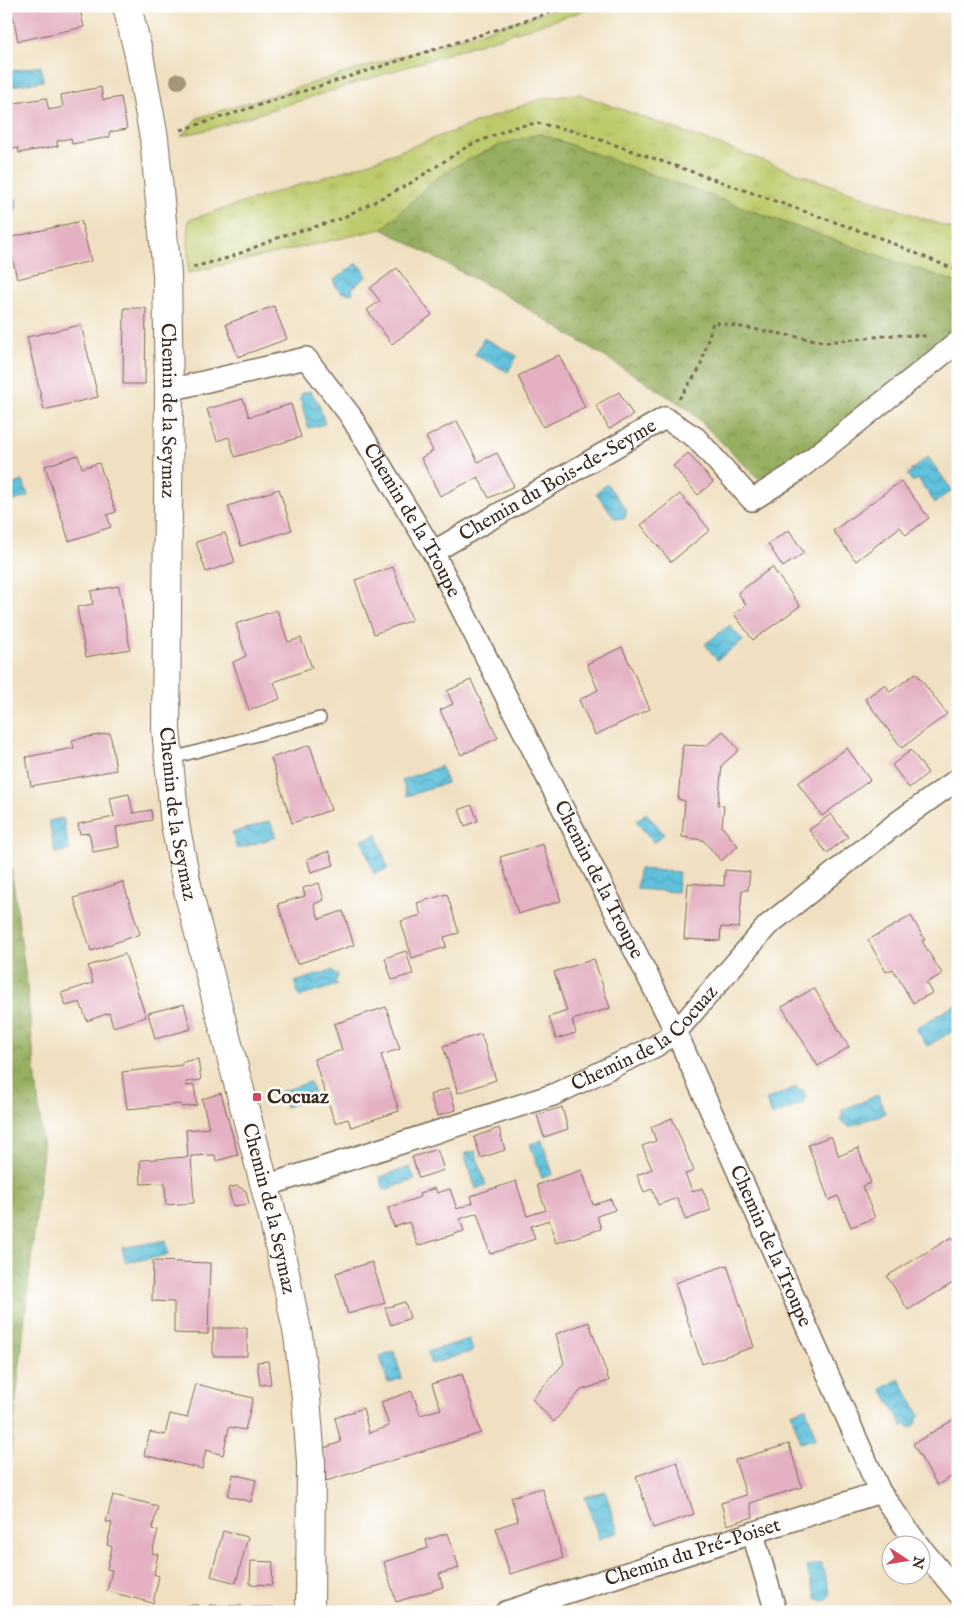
<svg xmlns="http://www.w3.org/2000/svg" width="964" height="1618" font-family="'IM FELL English',serif">
<style>
.grass{fill:url(#grass-tufts);stroke:#7c7a45}
.forest{fill:url(#forest-crowns);stroke:#686c3f}
.water{fill:url(#water-waves);stroke:#4c767d}
.building{fill:#e4b0c2}
.lines{fill:none;stroke-linecap:round;stroke-linejoin:round}
.service-casing{stroke:#7a6a57;stroke-width:14}
.minor-casing{stroke:#7a6a57;stroke-width:24}
.tertiary-casing{stroke:#7a6a57;stroke-width:30}
.path{stroke:#7a6a57;stroke-width:3;stroke-dasharray:4 4;stroke-linecap:butt}
.service{stroke:#fff;stroke-width:11}
.minor{stroke:#fff;stroke-width:21}
.tertiary{stroke:#fff;stroke-width:28}
.tree{fill:#a29674}
.poi-dot{fill:#d1495b;stroke:#fff;stroke-width:2}
.labels{text-anchor:middle;dominant-baseline:central;stroke-width:5;stroke-linejoin:round;paint-order:stroke}
.street-label{font-size:20px;fill:#3b2a1e;stroke:#fff}
.poi-label{font-size:20px;font-weight:bold;fill:#3b2a1e;stroke:#fff;text-anchor:start}
</style>
<defs>
<pattern id="grass-tufts" width="24" height="20" patternUnits="userSpaceOnUse" patternTransform="scale(1.25)"><rect width="24" height="20" fill="#becb6c"/><path d="M3 7l-1-3M5 7V3M7 7l1-3M15 17l-1-3M17 17v-4M19 17l1-3" fill="none" stroke="#a4ae5d"/></pattern>
<pattern id="forest-crowns" width="20" height="18" patternUnits="userSpaceOnUse" patternTransform="scale(1.25)"><rect width="20" height="18" fill="#96af60"/><path d="M2 6a3 3 0 1 1 6 0M12 15a3 3 0 1 1 6 0" fill="none" stroke="#7c8f4f"/></pattern>
<pattern id="water-waves" width="16" height="10" patternUnits="userSpaceOnUse" patternTransform="scale(1.25)"><rect width="16" height="10" fill="#5ec1dc"/><path d="M0 5q4-4 8 0t8 0" fill="none" stroke="#4f9db2"/></pattern>
</defs>
<rect width="100%" height="100%" fill="#fff"/>
<filter id="ink" filterUnits="userSpaceOnUse"><feTurbulence type="fractalNoise" baseFrequency=".02" numOctaves="2"/><feDisplacementMap in="SourceGraphic" scale="10" xChannelSelector="R" yChannelSelector="G"/><feConvolveMatrix kernelMatrix="1 2 1 2 8 2 1 2 1" color-interpolation-filters="sRGB"/></filter>
<filter id="wash" filterUnits="userSpaceOnUse"><feTurbulence type="fractalNoise" baseFrequency=".0096" numOctaves="4" result="noise"/><feDisplacementMap in="SourceGraphic" scale="20" xChannelSelector="R" yChannelSelector="G"/><feGaussianBlur stdDeviation="1.12" result="paint"/><feColorMatrix in="noise" values="0 0 0 0 0 0 0 0 0 0 0 0 0 0 0 0 0 1.4 0 .05"/><feComposite in="paint" operator="in"/></filter>
<g filter="url(#wash)">
<rect width="100%" height="100%" fill="#f0e0c1"/>
<!-- grass -->
<path class="grass" d="M565,6H599L214,128L181,136L197,118Z
M579,94L958,231V283L788,224L541,134L529,136L478,155L437,178L382,229L188,273V220L362,165L540,99Z"/>
<!-- forest -->
<path class="forest" d="M541,134L788,224L958,283V331L824,439L774,474L758,478L687,408L512,299L382,229C400,213 417,195 436,179C459,161 512,138 541,134Z
M6,828L27,987L43,1150L10,1457L6,1522Z"/>
<!-- water -->
<path class="water" d="M41,66L43,81L6,87V72Z
M6,190C17,195 19,204 14,214L6,220Z
M356,264C362,265 366,272 366,277L352,288L353,291L352,294L341,292L334,284V280Z
M484,338L517,356L508,372L475,355Z
M310,391L318,402L325,424L308,428L300,398L302,393Z
M928,457L952,490L935,503L918,479L913,482L907,475L912,472L911,470Z
M23,481L28,496L6,504V487Z
M607,484L626,509V515L624,519L615,518L596,493Z
M730,625L743,641L717,660L705,644Z
M441,766L447,783L407,796L402,780Z
M646,813L664,834L654,843L636,821Z
M63,818L69,850L55,853L49,821Z
M270,821L276,837L237,849L232,833Z
M377,835L388,869L374,874L362,840Z
M639,869L679,872L677,892L637,889Z
M332,970L338,976L335,982L337,985L299,997L295,982Z
M955,1005L958,1010V1028L927,1046L916,1028Z
M310,1082L315,1097L285,1107L280,1092Z
M797,1087L798,1091L803,1089L806,1098L803,1099L804,1103L772,1116L766,1100Z
M878,1095L885,1113L849,1127L847,1124L841,1122L840,1119L843,1114L842,1110Z
M542,1140L553,1174L542,1178L530,1144Z
M475,1151L486,1185L476,1189L464,1154Z
M410,1167L415,1180L384,1190L380,1177Z
M166,1240L168,1255L126,1263L122,1248Z
M469,1339L473,1351L431,1364L427,1352Z
M394,1351L402,1378L388,1383L380,1356Z
M899,1379L920,1416L917,1418V1423L911,1428L906,1424L903,1426L882,1389Z
M806,1408L816,1438L801,1443L791,1413Z
M605,1491L618,1532L599,1539L585,1497Z
M821,1563L830,1594L827,1599L823,1601L816,1598L806,1567Z"/>
<g id="blocks">
<!-- building -->
<path class="building" d="M11,6H79L84,27L18,41Z
M101,87L103,100L121,97L127,129L109,132L110,137L72,144L71,138L57,141L58,146L19,153L18,148L6,150V118L12,117L9,104L46,98L49,110L63,107L61,95Z
M81,221L91,261L17,279L8,238Z
M397,268L432,315L392,344L367,310L380,301L370,288Z
M274,306L287,339L238,357L226,324Z
M124,308H146L145,384H123Z
M81,325L98,397L44,410L27,337Z
M559,355L585,407L543,427L518,376Z
M619,392L633,415L609,429L596,405Z
M243,399L249,417L291,404L301,437L235,457L229,437L217,441L207,409Z
M457,421L478,462L497,453L514,486L489,498L478,477L440,496L421,458L433,451L426,437Z
M688,453L713,482L698,495L673,466Z
M78,455L82,468L99,463L116,512L107,515L111,527L69,541L45,466Z
M901,481L929,518L906,535L900,527L856,561L833,531Z
M279,489L292,530L241,546L228,506Z
M680,494L710,530L671,562L641,525Z
M789,530L804,553L783,567L768,544Z
M225,533L235,562L206,572L196,542Z
M393,567L412,620L374,634L355,580Z
M772,567L800,606L753,640L734,614L746,605L738,593Z
M119,586L130,649L86,657L77,607L93,604L91,591Z
M277,610L288,642L301,638L312,668L274,682L280,699L249,710L233,662L246,656L236,624Z
M622,647L650,709L595,735L579,700L598,690L587,664Z
M916,673L947,714L902,748L865,699L885,684L890,692Z
M471,680L498,738L461,755L440,710L453,704L447,691Z
M723,731L739,750L722,765L718,805L724,806L722,827L738,846L721,861L703,840L682,837L685,801L678,799L683,745L706,746Z
M110,733L116,770L31,786L26,757L74,748L72,740Z
M310,745L331,810L292,823L271,758Z
M847,748L870,780L822,816L798,783Z
M911,750L928,773L909,788L892,765Z
M129,794L133,813L151,810L152,820L116,827L119,847L93,852L89,833L80,834L78,824L114,817L110,798Z
M472,805L478,821L465,826L459,810Z
M831,814L848,837L827,853L809,830Z
M543,844L561,901L518,914L500,857Z
M329,851L334,865L311,872L307,859Z
M725,870L750,872L748,890H742L739,928L721,927L720,941L684,939L688,883L724,886Z
M123,882L140,934L91,951L74,898Z
M319,883L324,900L314,904L319,919L343,911L354,945L297,964L278,904L305,896L303,888Z
M447,894L459,933L444,937L446,947L412,958L401,921L421,915L417,903Z
M911,916L925,940L922,941L942,974L926,983L932,993L913,1003L893,969L886,972L868,940Z
M406,951L413,974L392,980L385,958Z
M125,954L146,1017L113,1027L109,1013L87,1021L80,1002L66,1006L61,993L93,983L88,966Z
M594,959L610,1008L572,1020L576,1033L556,1039L549,1017L567,1011L554,972Z
M814,988L849,1047L818,1066L782,1007Z
M184,1004L191,1029L155,1039L148,1013Z
M386,1007L400,1049L381,1055L399,1111L351,1127L348,1119L335,1123L314,1059L342,1050L334,1024Z
M481,1034L496,1080L458,1093L443,1046Z
M198,1059L201,1080L186,1082V1086L194,1085L197,1105L181,1107V1104L127,1109L122,1072L182,1065V1062Z
M449,1088L456,1110L437,1116L430,1095Z
M221,1093L238,1155L216,1161L215,1155L191,1156L194,1203L166,1205L165,1183L141,1184L140,1160L188,1157L186,1130L209,1128L202,1099Z
M562,1107L568,1129L544,1137L537,1115Z
M672,1118L694,1171L685,1174L693,1192L702,1188L711,1210L686,1220L677,1198L658,1205L652,1189L644,1192L637,1175L652,1169L642,1146L656,1141L651,1127Z
M499,1128L505,1150L481,1158L474,1137Z
M831,1136L839,1156L858,1148L871,1183L862,1186L875,1218L851,1227L838,1196L829,1200L808,1145Z
M437,1149L444,1170L419,1178L412,1157Z
M582,1170L593,1205L611,1199L615,1210L597,1216L601,1229L556,1243L549,1220L531,1226L535,1239L490,1254L477,1213L460,1219L464,1231L418,1246L409,1222L394,1227L388,1208L420,1197L419,1194L435,1188L437,1193L450,1189L457,1209L473,1203L471,1196L516,1181L527,1216L546,1210L537,1185Z
M237,1186L246,1191L249,1204L233,1206L228,1188Z
M952,1237L958,1245V1280L908,1310L887,1276Z
M153,1261L210,1263L208,1334L174,1333V1302L152,1301Z
M372,1262L385,1303L348,1314L336,1273Z
M727,1265L754,1347L702,1364L675,1283Z
M405,1302L410,1318L391,1325L385,1308Z
M589,1322L609,1381L581,1390L554,1422L532,1399L564,1363L556,1334Z
M213,1328H247V1356H213Z
M268,1361L271,1384L260,1385L257,1362Z
M462,1374L481,1433L326,1481L324,1448L341,1442L335,1418L363,1408L369,1433L389,1426L381,1402L412,1391L420,1415L441,1409L432,1384Z
M196,1384L253,1398L245,1430L229,1427L223,1455L206,1450L202,1469L144,1455L150,1432L165,1435L170,1414L187,1418Z
M958,1417V1473L937,1485L913,1444Z
M789,1444L802,1487L750,1503L753,1517L727,1525L721,1503L746,1495L735,1460Z
M677,1462L694,1514L653,1528L636,1476Z
M233,1474L256,1480L251,1502L228,1496Z
M542,1488L563,1558L510,1574L496,1528L518,1521L511,1497Z
M113,1495L158,1506L152,1529L158,1531L152,1553L158,1554L154,1574L159,1576L153,1603L107,1591L112,1570L107,1569L112,1547L107,1545L112,1523L106,1522Z
M223,1531L248,1537L236,1583L211,1576Z
M448,1533L459,1568L439,1574L443,1587L396,1602L384,1562L428,1548L426,1540Z
M251,1561L273,1562L272,1585L250,1584Z
M187,1605H198V1612H187Z
M209,1605L242,1606V1612H209Z
M252,1607H274V1612H252Z"/>
</g>
</g>
<g filter="url(#ink)">
<use href="#blocks" fill-opacity="0" stroke="#7a6a57" stroke-width="1"/>
<g class="lines">
<defs>
<path id="service" d="M169,759L320,718"/>
<g id="minor">
<path id="s1" d="M169,390L306,358L350,415L433,552L676,1032L880,1492L919,1546"/>
<path id="s2" d="M433,552L665,418L696,438L752,500L793,474L958,342"/>
<path id="s3" d="M265,1186L553,1095L656,1046L676,1032L767,926L898,822L958,779"/>
<path d="M753,1534L776,1612"/>
<path d="M922,1549L958,1593"/>
<path id="s4" d="M506,1612L880,1492"/>
</g>
<g id="tertiary">
<path id="s5" d="M127,6L139,55L154,138L167,274L169,390L166,729L175,824L189,895L274,1221L298,1335L306,1398L311,1462L310,1612"/>
</g>
</defs>
<!-- service casing -->
<use href="#service" class="service-casing"/>
<!-- minor casing -->
<use href="#minor" class="minor-casing"/>
<!-- tertiary casing -->
<use href="#tertiary" class="tertiary-casing"/>
<!-- path -->
<path class="path" d="M181,130L571,6
M193,267L228,258L285,235L321,225L340,219L409,184L468,146L514,127L537,123L578,132L707,177L880,238L958,271
M679,399L700,368L713,322L827,342L894,335L927,336"/>
<!-- service -->
<use href="#service" class="service"/>
<!-- minor -->
<use href="#minor" class="minor"/>
<!-- tertiary -->
<use href="#tertiary" class="tertiary"/>
</g>
<!-- trees -->
<circle class="tree" cx="178" cy="81" r="8"/>
</g>
<!-- markers -->
<rect class="poi-dot" x="252" y="1092" width="10" height="10" rx="2.5"/>
<g class="labels">
<!-- street labels -->
<g class="street-label">
<text stroke="none"><textPath href="#s5" startOffset="408">Chemin de la Seymaz</textPath></text>
<text stroke="none"><textPath href="#s2" startOffset="144">Chemin du Bois-de-Seyme</textPath></text>
<text stroke="none"><textPath href="#s1" startOffset="335">Chemin de la Troupe</textPath></text>
<text stroke="none"><textPath href="#s5" startOffset="812">Chemin de la Seymaz</textPath></text>
<text stroke="none"><textPath href="#s1" startOffset="740">Chemin de la Troupe</textPath></text>
<text stroke="none"><textPath href="#s3" startOffset="411">Chemin de la Cocuaz</textPath></text>
<text stroke="none"><textPath href="#s5" startOffset="1218">Chemin de la Seymaz</textPath></text>
<text stroke="none"><textPath href="#s1" startOffset="1145">Chemin de la Troupe</textPath></text>
<text stroke="none"><textPath href="#s4" startOffset="196">Chemin du Pré-Poiset</textPath></text>
</g>
<!-- poi labels -->
<g class="poi-label">
<text x="267" y="1097">Cocuaz</text>
</g>
</g>
<!-- margin -->
<rect width="964" height="1618" fill="none" stroke="#fff" stroke-width="25"/>
<!-- north arrow -->
<g transform="translate(906 1560) rotate(102)"><circle r="24" fill="#ffffff" stroke="#b1aaa5"/>
<path d="M0-4L9 19L0 12L-9 19Z" fill="#d1495b"/>
<text y="-8" font-size="14" font-weight="bold" text-anchor="middle" fill="#3b2a1e">N</text>
</g>
</svg>
